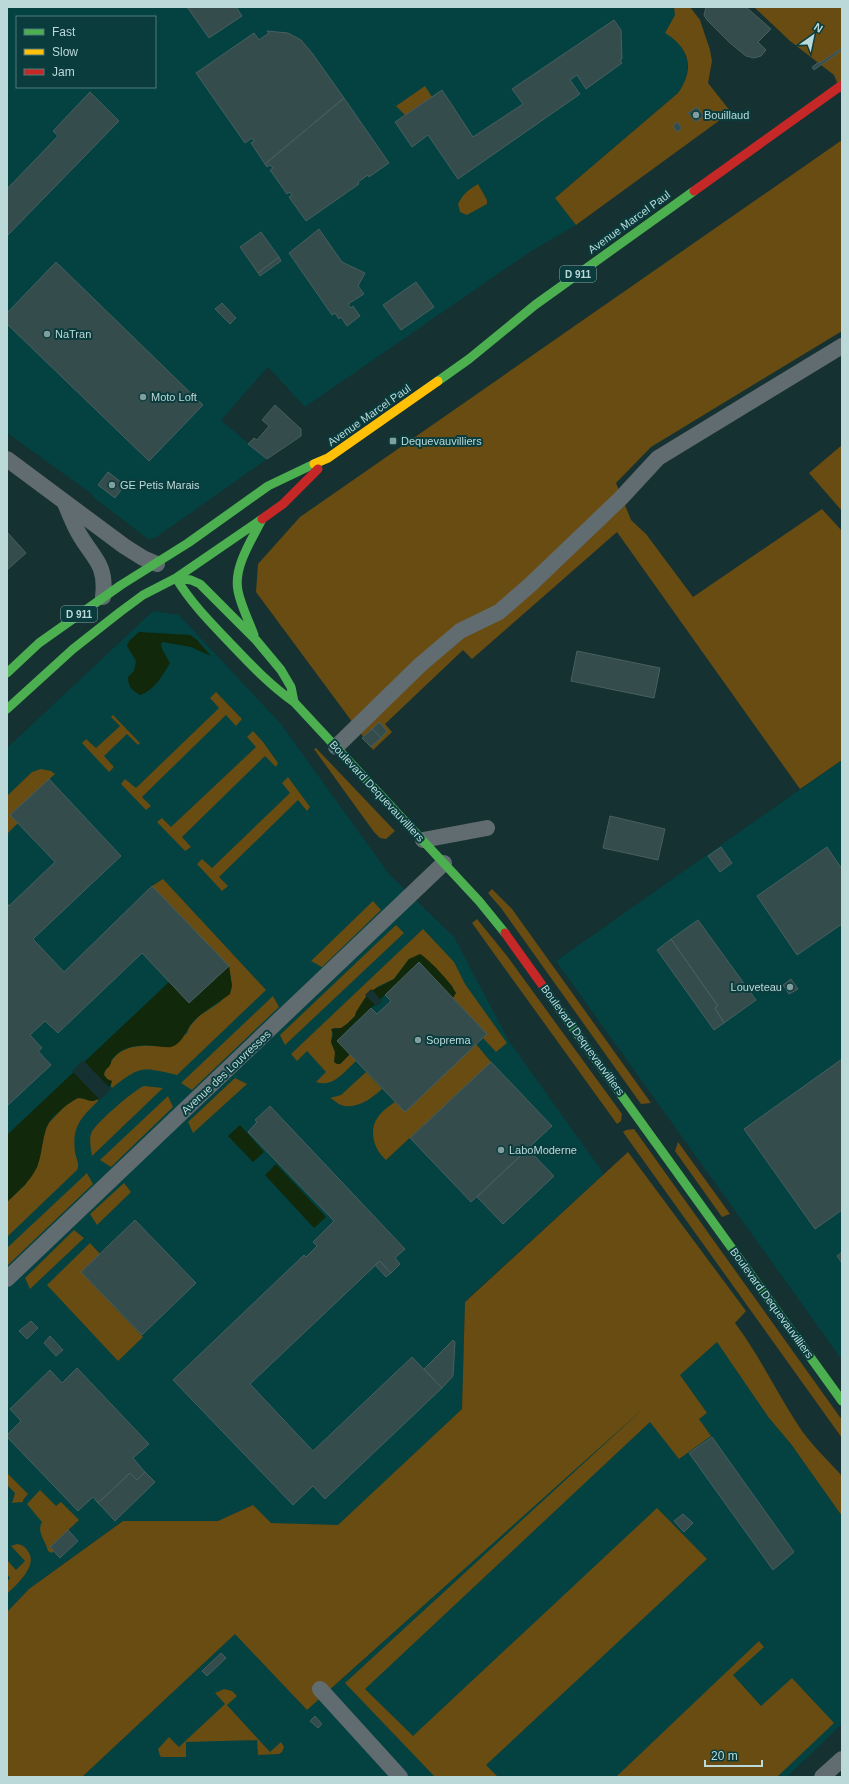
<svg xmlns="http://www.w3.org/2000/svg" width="849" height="1784" font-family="Arial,sans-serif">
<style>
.built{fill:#044141;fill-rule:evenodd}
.green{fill:#684c12}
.water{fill:#11280a}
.pier{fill:#163131}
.building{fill:#354c4c;stroke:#485f5f}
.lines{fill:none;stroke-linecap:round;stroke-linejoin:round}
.street{stroke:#616c70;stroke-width:16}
.fast{stroke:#4caf50;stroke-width:9}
.slow{stroke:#ffc107;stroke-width:9}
.jam{stroke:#c62828;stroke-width:9}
.poi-dot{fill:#819e9e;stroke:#0a3c3d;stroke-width:1.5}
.labels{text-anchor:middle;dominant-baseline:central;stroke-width:4;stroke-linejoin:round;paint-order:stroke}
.shield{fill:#0a3c3d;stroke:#86aaaa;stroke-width:1}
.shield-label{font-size:10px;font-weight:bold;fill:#bbd9d9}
.poi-label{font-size:11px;fill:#bbd9d9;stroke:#0a3c3d;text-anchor:start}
.street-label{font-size:11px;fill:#bbd9d9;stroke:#0a3c3d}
</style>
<rect width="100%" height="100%" fill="#163131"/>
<!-- built -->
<path class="built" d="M7,7H674L675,15L665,33L675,38L684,51L687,61V72L685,82L678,93L555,198L576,225L528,253L305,407L268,367L221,420L267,459L155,538L148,539L93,497L92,494L7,433ZM17,17H155V87H17Z
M153,611L179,615L281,724L389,874L454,937L509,1041L604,1174L465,1301L462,1409L338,1526L271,1523L253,1505L218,1521H123L29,1589L7,1612V748Z
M842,760V1360L556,961Z
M717,1341L769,1418L791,1444L842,1515V1724L787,1777H82L235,1633L307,1710Z"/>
<!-- green -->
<path class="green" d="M674,7H690L700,20L710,50L712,61L708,83L731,112L576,225L555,198L678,93C695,69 690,48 665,33L675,15Z
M754,7H842V95L834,75L790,41Z
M425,86L432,97L405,115L396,106Z
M842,140V331L651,447L616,483L631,520L646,534L693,597L822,509L842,531V760L800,789L617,532L472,659L463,650L385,724L392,732L373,750L256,592L258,564L300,517Z
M478,184L487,200V204L467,215L460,212L458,204C463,194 468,190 478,184Z
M842,445V511L809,473Z
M216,692L242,719L236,726L226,715L142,797L151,806L146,810L121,784L125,779L136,788L219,708L210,698Z
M113,715L140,743L138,745L127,734L104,756L114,767L109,772L82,743L86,739L96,748L120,726L111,717Z
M253,731L263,742L278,763L276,767L265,756L182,837L191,847L185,851L157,822L162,818L171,827L256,747L247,737Z
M316,748L395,831L386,839L380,838L374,832L314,749Z
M41,769L51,771L55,774L10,815L18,823L7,834V796L32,772Z
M288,777L310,807L307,811L298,800L219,877L228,886L222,891L197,864L202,859L212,868L290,793L282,783Z
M163,879L266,990L177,1075C142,1067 141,1065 112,1088L111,1086V1081L107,1079L104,1075C105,1069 108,1068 110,1064C122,1041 149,1046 170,1047L187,1033L190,1026L199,1016L220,1002L232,986L229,966L152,886Z
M492,889L512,909L651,1103L641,1104L501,908L488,893Z
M373,901L381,910L322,967L311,961Z
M477,919L507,956L622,1114L621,1121L617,1124L472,923Z
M396,925L404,933L285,1045L280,1035Z
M423,929L454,962L465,984L507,1043L496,1052L483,1038L487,1034L453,998V987L441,974L409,959L394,979L377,987L363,1001L355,1016L347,1024L341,1028H333L331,1042L340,1064L350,1054L356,1061C344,1072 333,1088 316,1082L326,1072L307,1051L297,1061L291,1054Z
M273,996L279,1007L192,1090L181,1083Z
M476,1044L491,1062L386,1160C374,1150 368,1130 378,1117C382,1111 389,1106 395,1102L405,1112Z
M366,1072L382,1089C372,1098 357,1110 341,1105C338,1104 334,1100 330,1098L341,1095Z
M235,1078L247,1084L193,1133L188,1122Z
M144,1086L163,1088L92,1156C91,1149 89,1141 91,1134C93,1125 134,1090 144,1086Z
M168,1096L173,1107L111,1167L100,1160Z
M77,1098C85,1098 90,1101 97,1099L98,1101C81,1118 72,1126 75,1152C76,1159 80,1163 77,1170L7,1237V1202L25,1185L37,1167L46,1126L64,1107Z
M634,1129L842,1420V1438L623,1132L626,1130Z
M678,1142L730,1214L722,1217L675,1151Z
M628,1152L746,1311L735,1323C759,1355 776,1391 798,1425C810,1444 827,1459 842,1476V1516L791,1444L769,1418L717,1342L680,1375L707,1413L699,1419L711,1436L679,1459L650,1422L365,1689L413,1736L657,1508L707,1559L486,1765L498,1777H435L345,1683L646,1406L307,1710L235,1634L82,1777H7V1612L29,1589L123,1521H218L253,1505L271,1523L338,1525L462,1409L465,1302Z
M87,1173L93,1184L7,1266V1248Z
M124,1183L131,1192L97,1225L90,1214Z
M74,1230L84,1238L30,1289L25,1278Z
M90,1243L100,1254L81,1272L143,1337L118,1361L47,1285Z
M7,1473L28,1494L23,1500V1502L12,1503L15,1493L7,1485Z
M40,1490L56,1506L61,1502L79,1520L50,1547L54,1551L52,1553L48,1551C46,1541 36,1532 42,1522L27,1504Z
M17,1544C23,1545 26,1547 29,1553C37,1567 16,1585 7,1594V1582L10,1578L7,1574V1560L16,1570L25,1561L11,1546Z
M759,1641L764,1647L733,1675L761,1706L792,1678L834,1723L777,1777H616Z
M224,1689L232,1691L237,1696L227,1705L270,1752L281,1742L284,1747L282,1752L279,1754L258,1755L257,1740L186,1742V1757H162L160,1756L158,1749L169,1737L179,1747L225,1704L215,1693Z"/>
<!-- water -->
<path class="water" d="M139,632L190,635L196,639L211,656L191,647L163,642L161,644L162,649L170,663C162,676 155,690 140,695C132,690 128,687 128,677L134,671L136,661L127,646L129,641Z
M420,954C430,960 451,983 456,993L453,998L419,963L337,1040L350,1054L340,1064H337L334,1062L335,1052L331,1042L333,1034L331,1029L341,1028L347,1024L355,1016L356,1012L369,992L394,979L409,959Z
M229,966L232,986L230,994C217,1004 201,1012 191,1024C185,1032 182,1044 171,1047C167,1048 159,1046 155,1046C141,1044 122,1046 112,1059C109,1063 113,1060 110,1065C108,1069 104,1069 104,1075L107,1079L112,1081C111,1088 99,1102 91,1101C85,1100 81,1096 76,1099C68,1103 61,1110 54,1116C41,1129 44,1151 37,1167C31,1181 17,1192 7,1202V1135L169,982L189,1003Z
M240,1125L264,1152L253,1162L228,1136Z
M276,1164L326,1217L314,1228L265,1175Z"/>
<!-- pier -->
<path class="pier" d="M371,989L382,1001L376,1006L365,995Z
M83,1060L111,1089L100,1100L72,1071Z"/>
<!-- building -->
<path class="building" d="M187,7H236L242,16L209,38Z
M706,7H746L771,29L758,42L766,50L761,56L754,58L746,56L730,43L707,20L704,15Z
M614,20L621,30L622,59L620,60L622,63L586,89L577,75L570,80L580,94L458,179L428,135L412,147L395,122L442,90L473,137L523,104L512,89Z
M267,31L288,33L301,40L312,53L344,98L265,164L251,143L254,141L252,138L245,143L196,73L254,33L259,40L269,33Z
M842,48V50L814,70L812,67L819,62L820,63Z
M90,92L119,121L7,236V189L58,136L53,131Z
M344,98L389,163L369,177L368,175L358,182L359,184L306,221L289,197L292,195L290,192L287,194L270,170L273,168L270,165L267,167L265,164Z
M697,107L704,116L696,122L688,113Z
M677,122L682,128L677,132L673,126Z
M319,229L342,262L365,273L358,286L364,294L348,304L351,308L353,306L360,316L347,326L341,317L339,319L335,313L332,315L289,253Z
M261,232L279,257L258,273L240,247Z
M279,257L281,261L260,276L258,273Z
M56,262L203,405L149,461L7,324V313Z
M416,282L434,307L401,330L383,305Z
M222,303L236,318L230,324L215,309Z
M275,405L301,429V436L267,459L248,444L254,438L257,440L269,426L262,420Z
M108,472L125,485L115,498L98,485Z
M7,532L26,553L7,570Z
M577,651L660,668L654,698L571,681Z
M379,722L387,731L381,738L372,729Z
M372,729L381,738L371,747L362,738Z
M49,779L121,856L33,939L64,972L152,886L229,966L189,1003L142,953L58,1033L45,1021L30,1035L42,1048L38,1051L51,1065L7,1106V903L9,906L55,862L10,815Z
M610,816L665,829L658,860L603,848Z
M721,847L732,863L720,872L708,856Z
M827,847L842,869V924L797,955L757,896Z
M698,920L756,1000L724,1023L715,1008L718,1006L671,939Z
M671,939L718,1006L715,1008L724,1023L714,1030L657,950Z
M419,962L487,1034L405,1112L337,1041L371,1008L377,1014L391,1001L385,995Z
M791,979L798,989L789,994L783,985Z
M842,1059V1210L815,1229L744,1129Z
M491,1062L552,1126L471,1202L410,1138Z
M270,1106L405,1249L395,1258L400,1264L391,1273L380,1261L250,1384L313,1451L412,1357L442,1388L325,1499L313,1486L293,1505L173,1380L304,1255L306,1257L317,1246L313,1242L334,1221L248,1132L257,1122L255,1120Z
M528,1149L554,1176L503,1224L477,1197Z
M135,1220L196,1283L142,1335L81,1272Z
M842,1252V1263L837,1256Z
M380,1261L391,1273L386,1277L375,1265Z
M31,1321L38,1328L27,1339L19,1331Z
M50,1336L63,1350L56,1356L44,1343Z
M453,1340L455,1342L453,1376L442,1388L424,1369Z
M77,1368L149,1444L133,1458L145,1472L137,1480L130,1473L98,1503L93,1497L78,1511L7,1437V1435L21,1421L10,1409L50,1370L62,1383Z
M712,1437L794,1552L773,1570L689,1453Z
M145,1472L155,1482L115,1521L98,1503L130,1473L137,1480Z
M683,1514L693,1523L684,1532L674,1521Z
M68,1530L78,1541L60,1558L50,1547Z
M221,1653L226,1658L207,1676L202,1671Z
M315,1716L322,1724L318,1728L310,1721Z"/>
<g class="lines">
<!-- street -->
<path class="street" d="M7,459L124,546L143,558L157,564
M65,503C69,513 73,523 78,532C93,559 107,563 103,597
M336,747L420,665L460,631L499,612L530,585L621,498L658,458L842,346
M423,840L487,828
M7,1279L444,863
M320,1689L400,1777
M822,1777L842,1759"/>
<!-- fast -->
<path class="fast" d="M438,381L469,359L535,305L694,191
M176,578C191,603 211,623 231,644C251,665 270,685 294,702L479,901L505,933
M176,578L191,580L200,584L256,640L281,670L291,687L294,702
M254,635C249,621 241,606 238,591C233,567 252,540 262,519
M7,673L39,643L121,585L188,543L268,486L314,464
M7,709L73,649L120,612L143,595L176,578L262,519
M560,1010L842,1401"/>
<!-- slow -->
<path class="slow" d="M314,464L328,458L438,381"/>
<!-- jam -->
<path class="jam" d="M694,191L842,85
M262,519L283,504L318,469
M505,933L560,1010"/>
</g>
<!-- markers -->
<g class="poi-dot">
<circle cx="696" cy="115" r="4"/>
<circle cx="47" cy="334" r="4"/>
<circle cx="143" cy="397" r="4"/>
<rect x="389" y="437" width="8" height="8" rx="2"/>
<circle cx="112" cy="485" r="4"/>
<circle cx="790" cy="987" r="4"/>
<circle cx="418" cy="1040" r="4"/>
<circle cx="501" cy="1150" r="4"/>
</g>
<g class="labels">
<!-- shield labels -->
<g class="shield">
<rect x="560" y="266" width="36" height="16" rx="3"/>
<rect x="61" y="606" width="36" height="16" rx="3"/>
</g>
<g class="shield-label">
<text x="578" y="274">D 911</text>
<text x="79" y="614">D 911</text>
</g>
<!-- poi labels -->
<g class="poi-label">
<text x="704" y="115">Bouillaud</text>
<text x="55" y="334">NaTran</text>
<text x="151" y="397">Moto Loft</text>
<text x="401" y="441">Dequevauvilliers</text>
<text x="120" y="485">GE Petis Marais</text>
<text x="782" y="987" text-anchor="end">Louveteau</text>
<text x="426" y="1040">Soprema</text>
<text x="509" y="1150">LaboModerne</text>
</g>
<!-- street labels -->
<g class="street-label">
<text transform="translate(629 222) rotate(-36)">Avenue Marcel Paul</text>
<text transform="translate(369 415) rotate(-35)">Avenue Marcel Paul</text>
<text transform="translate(377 791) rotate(47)">Boulevard Dequevauvilliers</text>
<text transform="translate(583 1040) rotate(54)">Boulevard Dequevauvilliers</text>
<text transform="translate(226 1072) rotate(-43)">Avenue des Louvresses</text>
<text transform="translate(772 1303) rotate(54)">Boulevard Dequevauvilliers</text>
</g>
</g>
<!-- border -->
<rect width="849" height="1784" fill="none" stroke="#bbd9d9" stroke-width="16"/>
<!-- legend -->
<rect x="16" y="16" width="140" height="72" fill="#0a3c3d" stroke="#517b7b"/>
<rect x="24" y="29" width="20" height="6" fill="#4caf50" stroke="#517b7b"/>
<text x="52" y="36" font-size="12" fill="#bbd9d9">Fast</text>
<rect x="24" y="49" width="20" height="6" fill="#ffc107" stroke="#517b7b"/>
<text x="52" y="56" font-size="12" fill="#bbd9d9">Slow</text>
<rect x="24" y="69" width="20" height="6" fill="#c62828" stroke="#517b7b"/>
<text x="52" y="76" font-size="12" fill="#bbd9d9">Jam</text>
<!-- north arrow -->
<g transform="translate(813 36) rotate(33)" stroke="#0a3c3d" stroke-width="3" paint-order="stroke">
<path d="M0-3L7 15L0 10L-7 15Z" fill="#bbd9d9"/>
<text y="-6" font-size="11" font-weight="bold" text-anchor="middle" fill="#bbd9d9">N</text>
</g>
<!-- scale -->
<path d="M705 1760v6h57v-6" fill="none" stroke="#bbd9d9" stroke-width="2"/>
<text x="711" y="1760" font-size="12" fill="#bbd9d9" stroke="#0a3c3d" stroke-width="3" paint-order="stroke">20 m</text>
</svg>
